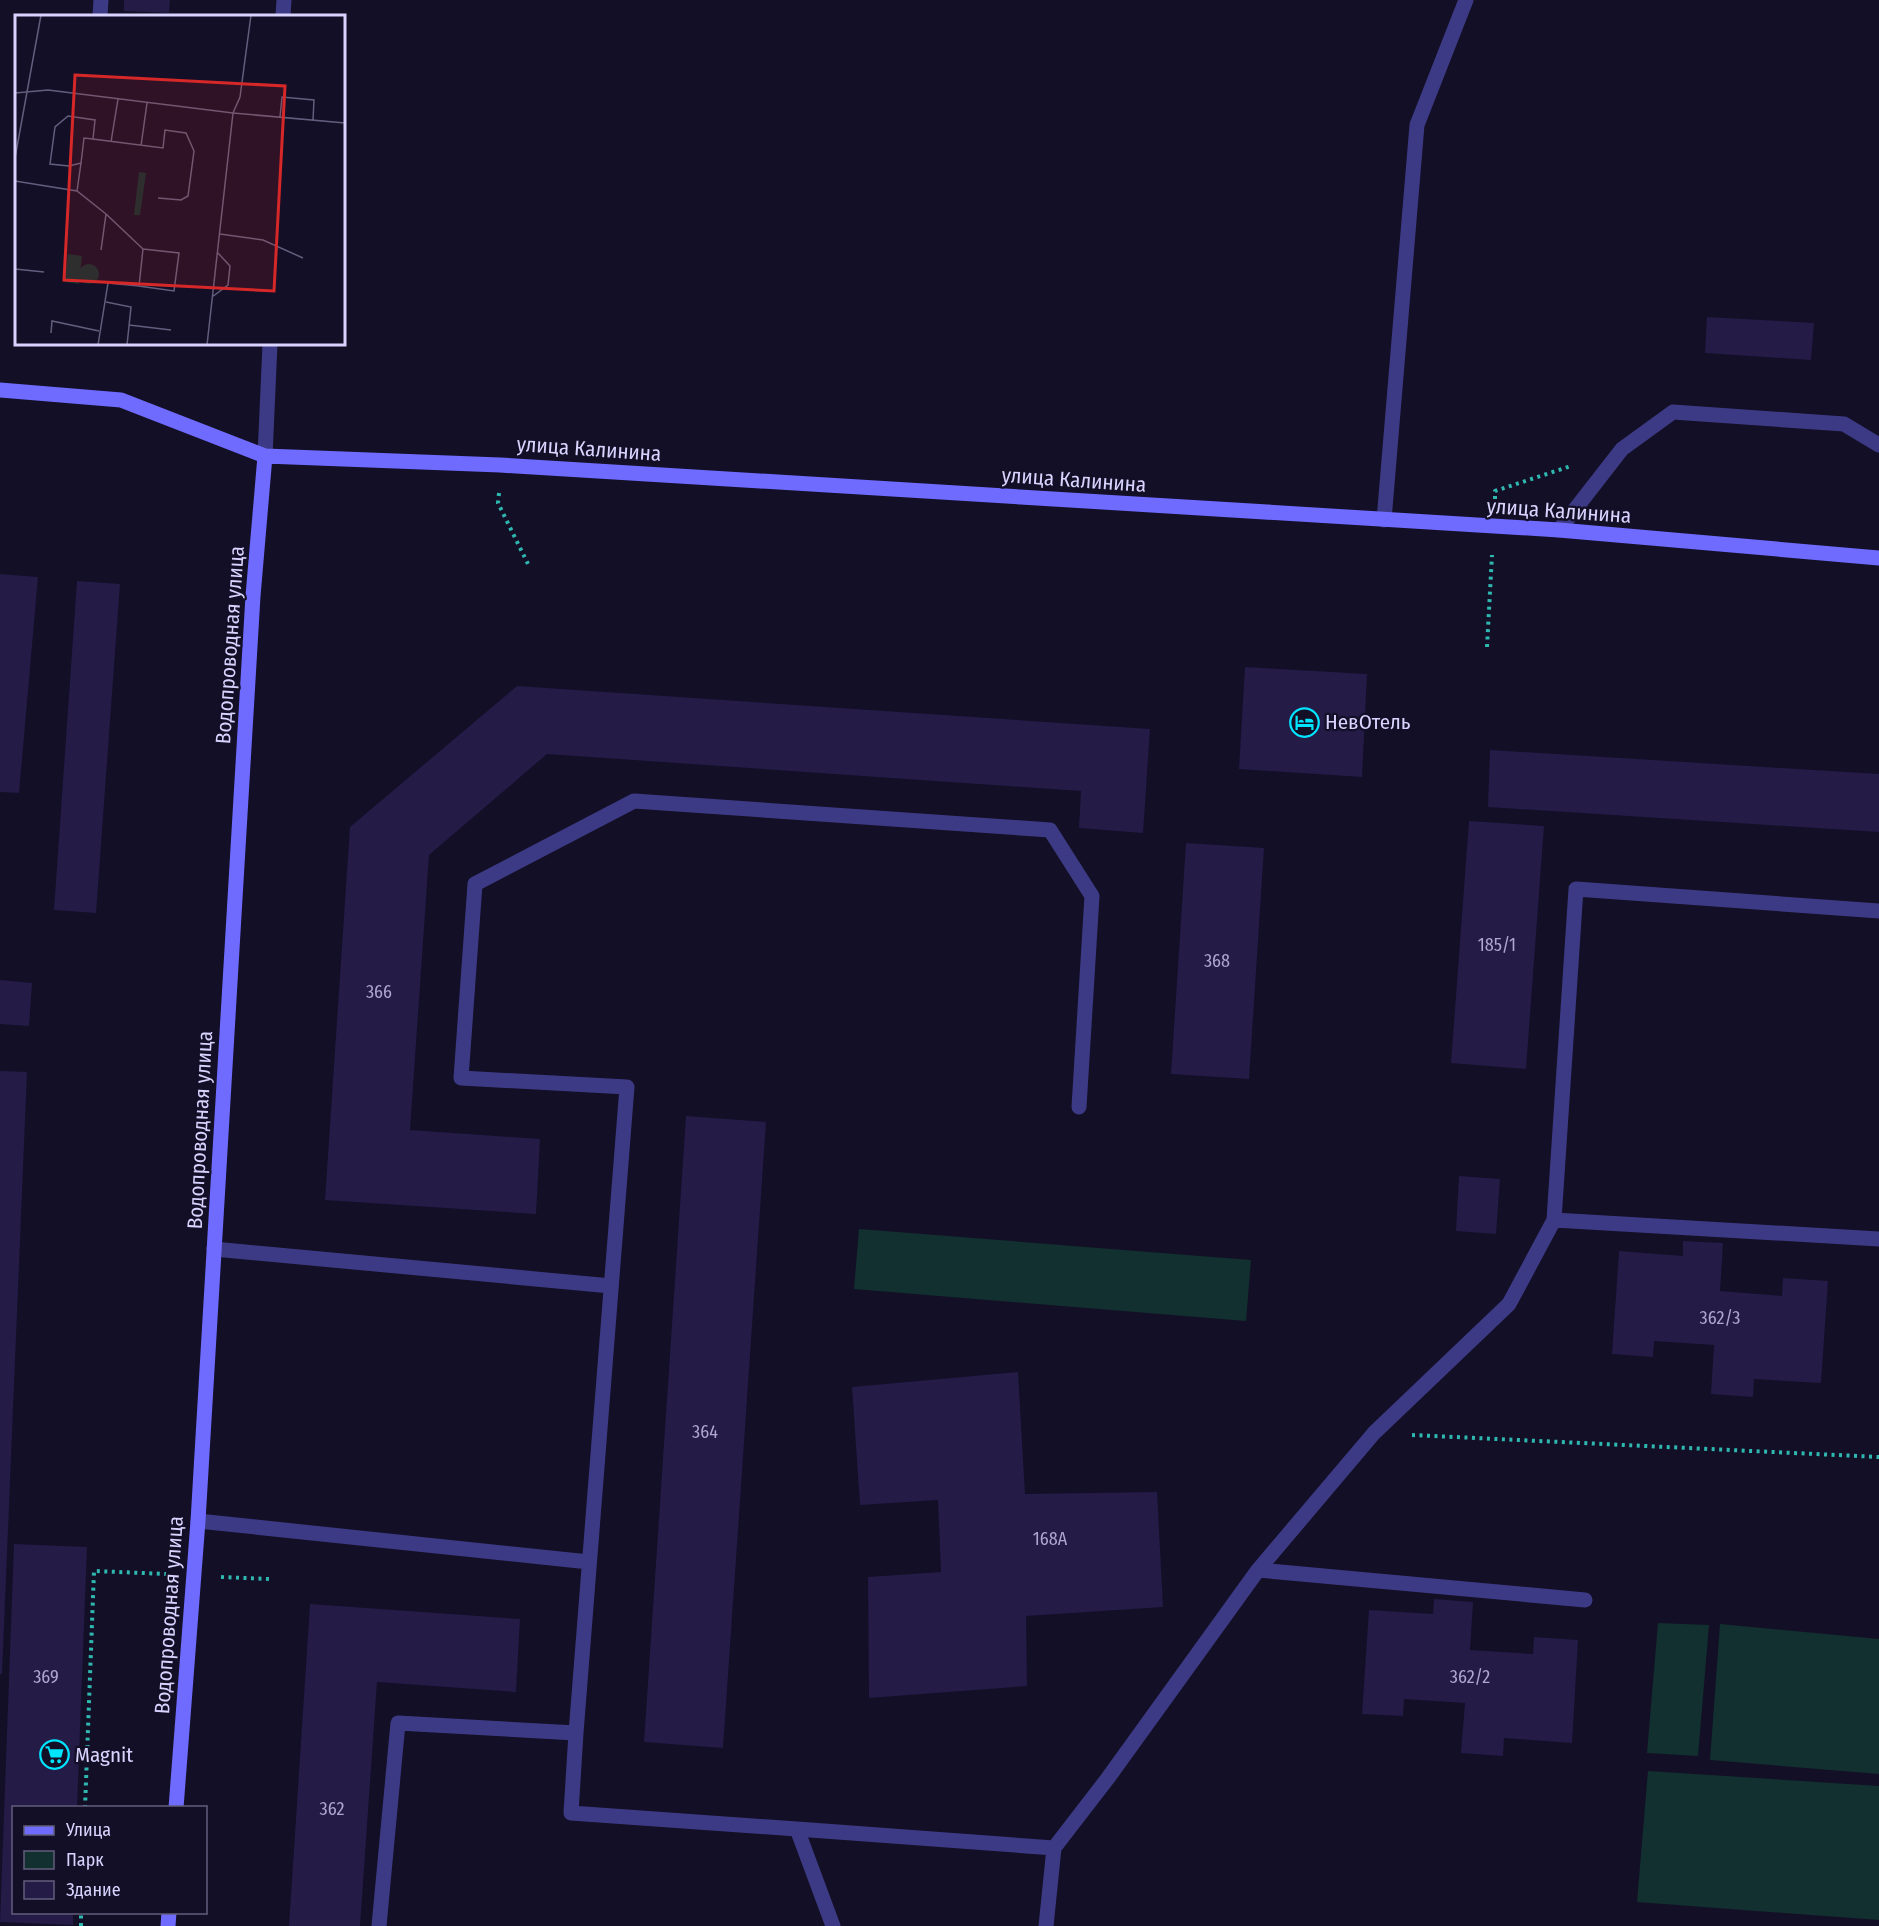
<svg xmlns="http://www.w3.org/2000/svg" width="1879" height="1926" font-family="'Fira Sans Condensed',sans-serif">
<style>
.green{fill:#12302f}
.building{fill:#241b47}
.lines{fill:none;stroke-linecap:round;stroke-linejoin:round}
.path{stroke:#2fb8b0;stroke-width:4;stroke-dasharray:3 4.5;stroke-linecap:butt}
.lane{stroke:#3d3a85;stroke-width:15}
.street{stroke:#3d3a85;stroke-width:15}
.secondary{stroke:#6f6bff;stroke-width:15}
.labels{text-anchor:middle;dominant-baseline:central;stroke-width:4.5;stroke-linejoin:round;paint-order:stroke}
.number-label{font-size:18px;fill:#aca6d1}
.street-label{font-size:21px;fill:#d9d4ff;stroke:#130f26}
.poi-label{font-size:21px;fill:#d9d4ff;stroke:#130f26;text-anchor:start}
.inset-road{fill:none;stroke:#625e7d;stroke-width:1.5}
.view{fill:#d62828;fill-opacity:0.15;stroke:#d62828;stroke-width:3}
.inset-edge{fill:none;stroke:#d9d4ff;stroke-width:3}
</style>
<rect width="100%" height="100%" fill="#130f26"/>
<!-- green -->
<path class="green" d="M859,1229L1251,1260L1246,1321L854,1289Z
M1658,1623L1709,1625L1698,1756L1647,1753Z
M1720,1624L1879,1639V1774L1710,1760Z
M1648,1771L1879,1786V1920L1637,1902Z"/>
<!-- building -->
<path class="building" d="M124,0H170L169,13L124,11Z
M1707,317L1814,323L1811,360L1705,353Z
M0,574L38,577L19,793L0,792Z
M77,581L120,584L96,913L54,910Z
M1245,667L1367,674L1362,777L1239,769Z
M517,686L1150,729L1143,833L1079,828L1081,791L547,754L429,855L410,1130L540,1139L536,1214L325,1200L350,827Z
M1490,750L1879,774V832L1488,807Z
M1469,821L1544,826L1526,1069L1451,1063Z
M1186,843L1264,848L1249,1079L1171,1074Z
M0,980L32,983L29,1026L0,1024Z
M0,1071L27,1072L2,1674H0Z
M686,1116L766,1122L723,1748L644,1742Z
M1459,1176L1500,1179L1496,1234L1456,1231Z
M1683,1241L1723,1243L1720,1291L1782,1296L1783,1278L1828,1281L1821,1383L1754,1379L1753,1397L1711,1394L1714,1345L1654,1341L1653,1357L1612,1354L1619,1251L1683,1256Z
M1018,1372L1025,1494L1157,1492L1163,1607L1026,1616L1027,1686L869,1698L868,1577L941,1572L938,1500L860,1505L852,1387Z
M14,1544L87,1547L77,1808H14V1912H73V1925L0,1922Z
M1434,1599L1473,1602L1470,1650L1533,1654L1534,1637L1578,1640L1572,1743L1504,1738L1503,1756L1461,1753L1465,1703L1404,1699L1403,1716L1362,1714L1369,1610L1433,1614Z
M310,1604L520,1619L516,1692L377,1682L360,1926H289Z"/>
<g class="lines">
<!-- path -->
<path class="path" d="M499,493L498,503L529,566
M1495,499V491L1571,466
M1487,647L1492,555
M1412,1435L1879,1457
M221,1577L269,1579
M85,1808L94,1571L166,1574
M81,1926V1912"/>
<!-- lane -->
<path class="lane" d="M100,16L101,0
M1384,520L1417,125L1466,0
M1559,530L1622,449L1673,412L1844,424L1879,445
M1554,1220L1879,1239
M214,1249L611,1286
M198,1521L589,1562
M1258,1570L1374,1433L1509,1304L1554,1220L1576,889L1879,911
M576,1733L571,1813L797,1829
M379,1926L398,1723L576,1733L627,1087L461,1078L475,884L634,801L1050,830L1092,896L1079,1107
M833,1926L797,1829L1054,1848
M1046,1926L1054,1848L1108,1778L1258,1570L1585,1600"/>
<!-- street -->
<path class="street" d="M283,16L284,0
M265,456L270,344"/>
<!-- secondary -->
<path class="secondary" d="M0,390L121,400L265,456L500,465L1559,530L1879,558
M176,1808L198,1521L253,596L265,456
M168,1926L169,1912"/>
</g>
<!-- icons -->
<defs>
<symbol id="hotel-ring" viewBox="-11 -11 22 22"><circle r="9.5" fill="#130f26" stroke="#00e5ff" stroke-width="1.5"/><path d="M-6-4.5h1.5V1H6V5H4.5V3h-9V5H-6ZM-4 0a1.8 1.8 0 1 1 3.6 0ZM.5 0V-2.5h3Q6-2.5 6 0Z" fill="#00e5ff"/></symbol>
<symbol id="supermarket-ring" viewBox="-11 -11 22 22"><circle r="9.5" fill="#130f26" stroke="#00e5ff" stroke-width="1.5"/><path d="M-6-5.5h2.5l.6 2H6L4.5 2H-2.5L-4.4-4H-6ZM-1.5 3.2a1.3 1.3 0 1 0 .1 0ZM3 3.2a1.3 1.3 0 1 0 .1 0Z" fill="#00e5ff"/></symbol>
</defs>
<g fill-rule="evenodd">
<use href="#hotel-ring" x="1288" y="706" width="33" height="33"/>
<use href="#supermarket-ring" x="38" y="1738" width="33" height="33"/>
</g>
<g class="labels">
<!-- number labels -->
<g class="number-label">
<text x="1497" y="945">185/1</text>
<text x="1217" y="961">368</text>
<text x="379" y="992">366</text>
<text x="1720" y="1318">362/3</text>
<text x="705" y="1432">364</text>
<text x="1050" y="1539">168А</text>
<text x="46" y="1677">369</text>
<text x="1470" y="1677">362/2</text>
<text x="332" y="1809">362</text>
</g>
<!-- street labels -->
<g class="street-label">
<text transform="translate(589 449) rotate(4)">улица Калинина</text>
<text transform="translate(1074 480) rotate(4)">улица Калинина</text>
<text transform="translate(1559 511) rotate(4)">улица Калинина</text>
<text transform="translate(230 645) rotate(-86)">Водопроводная улица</text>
<text transform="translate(200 1130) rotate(-87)">Водопроводная улица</text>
<text transform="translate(169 1615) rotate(-86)">Водопроводная улица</text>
</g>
<!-- poi labels -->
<g class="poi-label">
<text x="1325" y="722">НевОтель</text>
<text x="75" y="1755">Magnit</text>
</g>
</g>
<!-- overview -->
<g transform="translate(15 15)">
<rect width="330" height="330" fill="#130f26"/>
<path d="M124,157L131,158L125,200H119ZM53,239L67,241L64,269L49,267ZM64 259a10 10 0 1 1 20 0a10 10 0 1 1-20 0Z" fill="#12302f"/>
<path class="inset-road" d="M0,78L33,75L218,98M218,98L330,108M265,102L267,82L299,85L298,105M96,127L103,84M126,131L132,88M0,143L26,0M66,148L69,123L78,124M0,166L62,176L91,199L86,235M62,176L66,148L54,151L35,149L40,112L53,101L80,105L78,124L148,133L150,115L171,118L179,136L173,181L166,185L143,183M91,199L128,234L124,271L159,276L164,238L128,234M205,219L248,225L288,243M0,254L29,257M197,282L213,270L215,251L203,238M91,287L116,292L112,330M114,310L156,315M36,318L37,306L84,316M83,330L93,268L124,271M192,330L218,98L225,82L236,0"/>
<path class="view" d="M60,60L270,71L259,276L49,265Z"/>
<rect width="330" height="330" class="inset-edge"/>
</g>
<!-- legend -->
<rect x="12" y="1806" width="195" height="108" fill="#130f26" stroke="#625e7d" stroke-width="1.5"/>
<rect x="24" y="1826" width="30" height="9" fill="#6f6bff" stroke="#625e7d" stroke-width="1.5"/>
<text x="66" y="1836" font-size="18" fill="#d9d4ff">Улица</text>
<rect x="24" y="1851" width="30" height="18" fill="#12302f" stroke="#625e7d" stroke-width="1.5"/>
<text x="66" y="1866" font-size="18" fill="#d9d4ff">Парк</text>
<rect x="24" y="1881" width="30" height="18" fill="#241b47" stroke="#625e7d" stroke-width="1.5"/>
<text x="66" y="1896" font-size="18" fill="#d9d4ff">Здание</text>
</svg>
